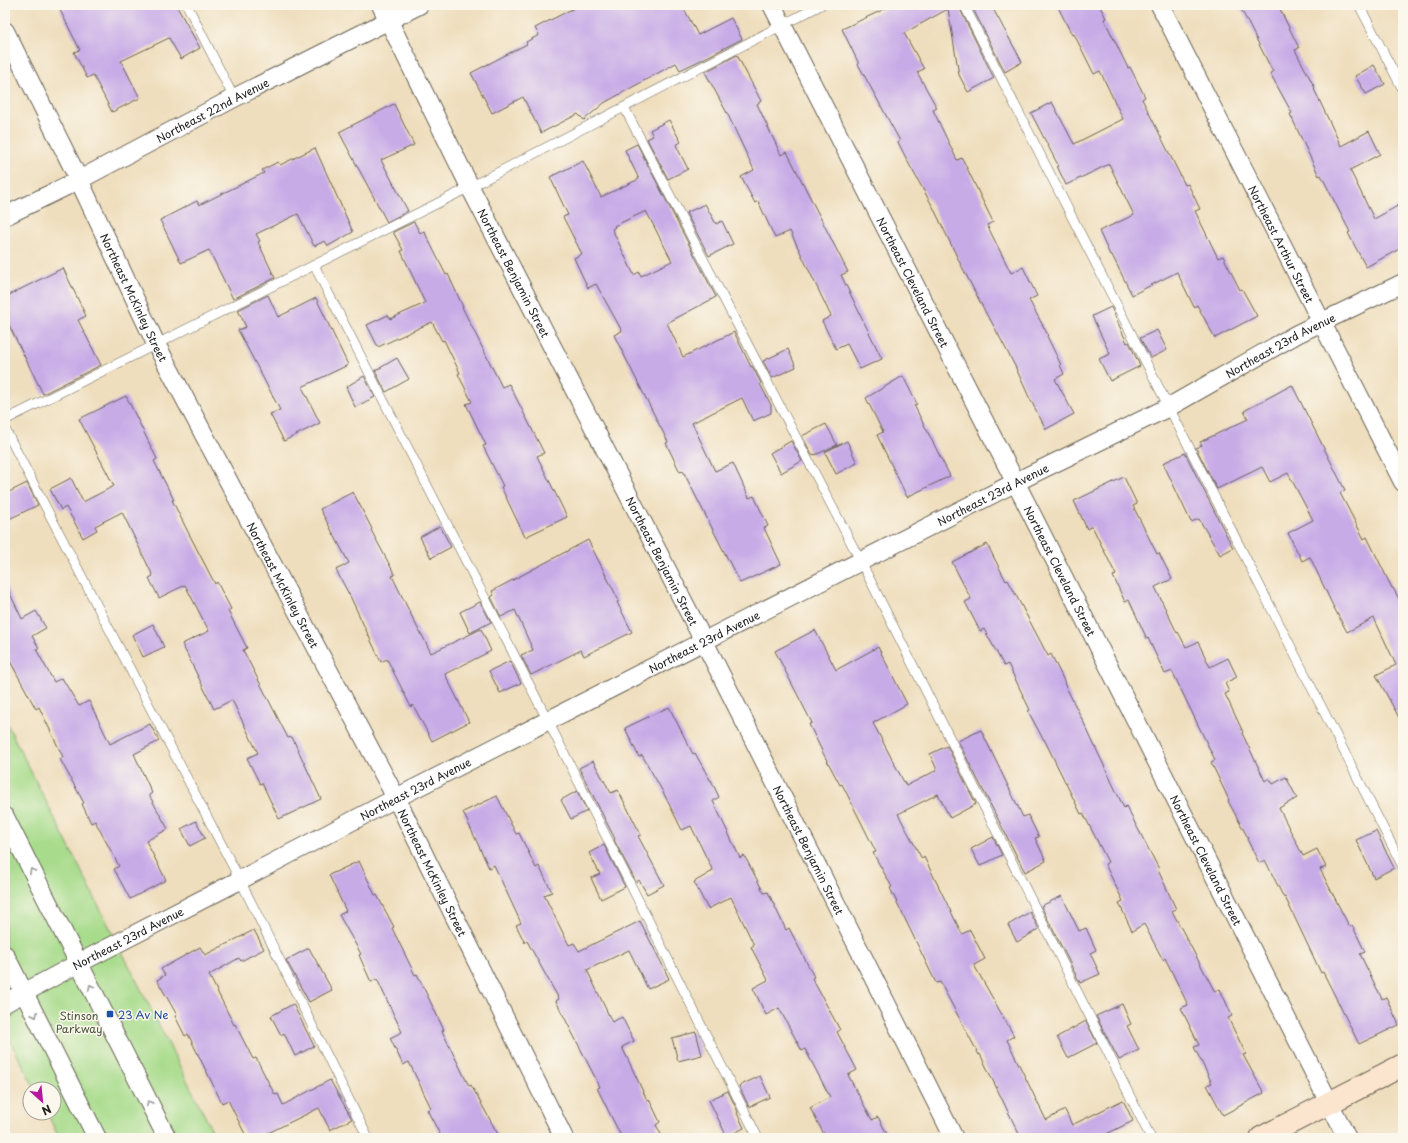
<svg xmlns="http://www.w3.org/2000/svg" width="1408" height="1143" font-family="'Playpen Sans',sans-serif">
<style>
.green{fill:#a8dc8c;stroke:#627c54}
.building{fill:#c7abe7;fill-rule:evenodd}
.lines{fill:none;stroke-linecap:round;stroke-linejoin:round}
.service-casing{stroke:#666054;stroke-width:10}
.minor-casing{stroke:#666054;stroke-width:20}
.secondary-casing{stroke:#666054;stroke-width:24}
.service{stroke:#fff;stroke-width:9}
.minor{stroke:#fff;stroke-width:18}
.secondary{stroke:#fbe5cf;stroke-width:22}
.oneway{stroke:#999}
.transit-dot{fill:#1a4fb4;stroke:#fbf7ec;stroke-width:1.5}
.labels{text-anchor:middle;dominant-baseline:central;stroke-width:3;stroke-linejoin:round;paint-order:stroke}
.street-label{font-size:11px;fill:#1c1c1c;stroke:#fbf7ec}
.transit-label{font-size:11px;fill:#164399;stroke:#fbf7ec;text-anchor:start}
.park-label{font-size:11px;fill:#46563e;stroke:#fbf7ec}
</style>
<rect width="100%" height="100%" fill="#fbf7ec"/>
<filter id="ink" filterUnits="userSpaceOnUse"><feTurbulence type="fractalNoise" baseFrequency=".025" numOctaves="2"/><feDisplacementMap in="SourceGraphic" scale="8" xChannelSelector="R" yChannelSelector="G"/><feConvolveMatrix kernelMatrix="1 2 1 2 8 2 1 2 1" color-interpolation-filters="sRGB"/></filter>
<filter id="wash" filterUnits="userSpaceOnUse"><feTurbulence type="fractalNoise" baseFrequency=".012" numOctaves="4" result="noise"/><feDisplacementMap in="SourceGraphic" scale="16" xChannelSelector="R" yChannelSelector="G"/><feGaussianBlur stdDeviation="0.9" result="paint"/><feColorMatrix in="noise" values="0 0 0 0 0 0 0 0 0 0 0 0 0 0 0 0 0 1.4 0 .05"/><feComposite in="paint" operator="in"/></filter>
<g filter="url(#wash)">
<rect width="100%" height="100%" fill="#efdebd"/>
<!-- green -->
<path class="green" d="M5,720L216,1138H59L47,1113H54V1089H35L5,1031Z"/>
<g id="blocks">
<!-- building -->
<path class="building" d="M70,5H176L200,48L181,59L169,38L121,61L140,98L112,112L93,75L87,78L74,52L80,50L60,10Z
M580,5H682L698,35L731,18L742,39L699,61L680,70L676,63L604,103L584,120L578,114L541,133L523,97L492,113L471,73L527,44L526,42L539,35L535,28Z
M893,5H958L994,78L968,92L959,75L948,9L904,33L924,69L917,72L937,108L933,110L957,160L962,158L993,222L987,225L1011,273L1023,267L1037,296L1029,300L1048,335L1047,336L1061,365H1060L1064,374L1055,379L1074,414L1046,429L1029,397L1015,366L990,319H989L961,265L933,207L910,166L898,142L900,141L858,64H859L842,29Z
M971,5H991L1022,62L1005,72Z
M1057,5H1099L1106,18L1104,19L1128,68L1130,67L1145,97L1142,99L1185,185L1188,184L1200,209L1195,211L1218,258L1223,256L1240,290L1242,289L1257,316L1215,338L1197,305L1194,307L1177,272L1132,295L1112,255H1110L1099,231L1134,215L1109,164L1066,185L1057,166L1058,165L1031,113L1052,102L1074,144L1123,119L1100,71L1094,74L1074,34L1072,35Z
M1239,5H1278L1299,48L1295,50L1315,88L1314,89L1341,146L1369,131L1380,154L1350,170L1374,219L1403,203V247L1366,267L1348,233L1350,232L1321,175L1319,176L1290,114L1292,113L1270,73L1273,72Z
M737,55L761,101L757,104L781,155L787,152L848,272L841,275L882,359L860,369L847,344L836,349L822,321L831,316L790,231L775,238L758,201L755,203L741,177L754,170L728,115L705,72Z
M1374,65L1385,84L1366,94L1355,76Z
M394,104L414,145L381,160L408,211L387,222L339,132Z
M669,120L681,142L676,145L688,169L668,179L647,139L653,136L650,130Z
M637,144L716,297L667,323L683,357L734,332L751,367L752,366L761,383L760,384L771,405V413L753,421L742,398L692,423L715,471L733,463L749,498L754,496L768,526L764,528L781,564L740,583L683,471L680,472L666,443L668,442L614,335L622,331L596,284L588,288L574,258L582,254L563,217L568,215L550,177L583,161L601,197L639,179L625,150ZM646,211L672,261L641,276L639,272L634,275L612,229L615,227L614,226Z
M315,148L353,232L328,246L325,241L314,246L298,214L256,234L260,241L258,242L275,278L233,299L209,250L181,263L160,220L197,201L199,205L264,173L262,170L278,162L280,165Z
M705,204L716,224L722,221L733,244L709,256L686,213Z
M414,222L420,233L424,231L446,275L448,274L463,307H462L502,387L509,384L544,453L537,456L567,517L525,537L501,487L503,486L483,446L486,445L466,404L472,402L458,374L460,373L444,340L442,341L432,322L378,347L367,325L388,315L390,319L425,303L401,251L403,250L393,232Z
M63,268L86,316L78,320L101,365L43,394L5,317V297Z
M268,295L278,317L316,298L348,365L302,387L320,423L284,441L270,414L280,410L238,330L246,327L238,310Z
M1111,307L1127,343L1129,342L1140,366L1110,381L1099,359L1110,354L1092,316Z
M1157,330L1167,350L1151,358L1140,338Z
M788,349L796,367L772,378L763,361Z
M397,358L409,379L386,392L375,371Z
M364,376L375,397L355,407L346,387Z
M903,376L917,404L914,405L950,476L907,497L877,435L883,432L866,398Z
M1292,385L1345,490L1340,493L1364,539L1367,537L1392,588H1393L1403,606V725L1376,675L1396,665L1374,618L1347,632L1332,604L1310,557L1302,561L1288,533L1313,520L1288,473L1270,482L1262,467L1217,489L1196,448L1202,445L1200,442L1248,419L1244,411Z
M126,396L157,459L154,461L174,500H172L187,530L215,584L217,582L231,609L228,611L247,648L243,650L288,738L292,737L321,799L279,819L262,783L260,784L247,758L258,753L232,700L214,709L182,644L209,631L185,585L159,598L149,578L153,576L122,512L95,526L97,530L83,538L66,507L61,510L50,489L71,478L83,502L114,486L79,419Z
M826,424L837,445L815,455L814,454L812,455L802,436Z
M791,441L802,461L781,473L770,453Z
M847,441L857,463L836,474L825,452Z
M1185,453L1233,548L1220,555L1199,519L1191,522L1163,463Z
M1124,477L1137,504L1133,506L1157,554L1159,553L1172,579L1155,587L1177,633L1178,632L1186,647L1198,642L1210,667L1228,658L1237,677L1225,683L1229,692L1225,694L1243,732L1242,733L1265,781L1269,778L1273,784L1286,777L1297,798L1279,808L1303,856L1317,849L1326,867L1320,869L1349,926L1352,925L1365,952L1360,954L1382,999L1386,997L1399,1025L1359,1044L1323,972L1321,973L1285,897L1284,898L1265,860L1259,863L1247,839L1248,838L1228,801L1229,800L1211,762L1215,760L1172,671L1165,674L1148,638L1147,639L1129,600L1125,602L1113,576L1116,575L1092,526L1087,529L1074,501Z
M27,483L38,505L5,521V494Z
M353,492L372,529L371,530L395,575L392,576L421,635H422L431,653L481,629L491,651L445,674L469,722L432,741L413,705L411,707L387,659L381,662L351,598L336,570L349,563L320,509Z
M440,526L451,547L431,558L420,537Z
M588,540L619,601L617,602L632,632L584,656L581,650L531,675L521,655L533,650L515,610L501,617L491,597L494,595L492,591Z
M987,544L1006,581L1008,580L1048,656L1051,654L1065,683H1064L1082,719L1124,808L1126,806L1159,869L1158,870L1176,909L1172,911L1215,992L1220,989L1232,1016L1228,1018L1246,1054L1243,1055L1264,1093L1223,1115L1207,1085L1212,1083L1194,1047L1199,1045L1181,1008L1188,1005L1165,958L1163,960L1144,924L1132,931L1119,903L1123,901L1105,864L1108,862L1083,813L1081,814L1044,739H1043L1028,711L1030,710L1008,664L1004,666L984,629L980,631L965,602L971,599L952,562Z
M5,583L22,619L36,611L46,628L32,636L39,648L36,649L54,682L62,678L79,706L89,701L110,744L150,724L159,741L134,754L152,793L149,795L168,829L146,841L166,880L130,899L114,869L119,866L95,821L91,823L82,804L84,803L60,759L63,757L39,707L36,709L5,652Z
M480,602L491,622L470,633L460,612Z
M153,624L164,647L143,657L132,635Z
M815,630L836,670L878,647L907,704L873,723L906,786L937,770L930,754L947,746L976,804L950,818L938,794L898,814L922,859L924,857L962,934L970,930L985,959L974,965L1014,1036L1007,1040L1046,1120L1065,1110L1072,1125L1123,1100L1133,1121L1098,1138H1012L1019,1134L980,1054L979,1055L940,982L936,983L890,888L892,887L873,853L876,852L842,784L840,785L823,753L809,724L812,723L775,651Z
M510,661L521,683L500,693L489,671Z
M669,707L693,754L695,753L710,780H711L719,797L713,801L740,858L744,855L764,893L768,892L786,930L789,928L814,977L812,978L840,1030L837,1032L857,1070L848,1075L872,1120L878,1117L889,1138H826L810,1108L830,1097L805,1049L802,1051L779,1008L766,1015L753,988L768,980L751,947L754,945L731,897L708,909L694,882L713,871L691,826L682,830L663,792L642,755L639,757L625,728Z
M981,730L1023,817L1028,815L1039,837L1035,838L1046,861L1025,872L958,741Z
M593,761L611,793L618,790L641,835L638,836L664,885L647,894L639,880L636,882L614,840L615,839L579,768Z
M577,791L587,811L571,819L561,800Z
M497,796L516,834L519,833L536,868L539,866L552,892L544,895L569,945L574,943L579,951L640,921L663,966L669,979L648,989L629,950L587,970L612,1022L622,1017L634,1041L622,1047L647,1100L649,1099L660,1122L656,1125L663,1138H622L597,1088L600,1087L556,1001L559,999L527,941L525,943L516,925L521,923L494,865L489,868L463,812Z
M196,821L205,838L190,846L181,829Z
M1376,831L1394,868L1374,878L1356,840Z
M993,837L1002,855L980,866L971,849Z
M604,845L625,887L601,899L591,878L600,874L589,853Z
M359,861L375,895H377L394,927L392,928L415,975L417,974L444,1030L442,1031L469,1086L471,1085L500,1138H442L427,1110L431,1108L409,1062L403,1065L390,1038L402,1032L377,979L371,982L359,955L361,954L339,915L346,911L329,875Z
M1062,896L1079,931L1086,928L1096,950L1090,953L1100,974L1080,983L1041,906Z
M1030,912L1039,929L1017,942L1008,925Z
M254,930L264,949L241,961L239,958L209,975L234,1025L235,1024L253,1059L256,1058L275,1095L278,1094L283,1105L330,1080L352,1119L330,1130L319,1108L258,1138H247L228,1100L222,1103L188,1034L185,1036L175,1016L177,1015L157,980L165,975L161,969L200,947L205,955Z
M309,948L332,990L309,1002L286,960Z
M293,1004L314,1046L295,1056L284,1033L281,1035L271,1016Z
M1122,1004L1131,1024L1127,1026L1139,1050L1119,1060L1096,1016Z
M1086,1021L1097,1043L1068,1058L1057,1037Z
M696,1032L702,1055L678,1061L672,1038Z
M760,1076L770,1097L749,1107L739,1086Z
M728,1091L738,1112L737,1113L744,1128L727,1137L709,1100Z"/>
</g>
</g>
<g filter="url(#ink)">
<use href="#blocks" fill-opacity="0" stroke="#666054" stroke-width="1"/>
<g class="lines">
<defs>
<path id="service" d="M187,5L234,98
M964,5L1403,867
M1359,5L1403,90
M624,107L861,562L1151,1138
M314,265L548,721L758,1138
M5,420L470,187L821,5
M5,429L240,880L368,1138"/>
<g id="minor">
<path id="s1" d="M381,5L470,187L713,659L954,1138"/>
<path id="s2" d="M772,5L1025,501L1347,1138"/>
<path id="s3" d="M1160,5L1403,482"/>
<path id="s4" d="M5,31L79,180L156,344L396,798L564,1138"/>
<path id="s5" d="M5,216L79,180L234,98L419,5"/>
<path d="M5,817L167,1138"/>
<path d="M5,955L97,1138"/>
<path id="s6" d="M5,1003L79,963L240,880L396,798L1030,475L1169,407L1297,334L1403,283"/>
</g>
<path id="secondary" d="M1261,1138L1403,1065"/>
</defs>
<!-- service casing -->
<use href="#service" class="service-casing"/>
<!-- minor casing -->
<use href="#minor" class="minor-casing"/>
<!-- secondary casing -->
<use href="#secondary" class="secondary-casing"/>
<!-- service -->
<use href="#service" class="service"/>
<!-- minor -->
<use href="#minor" class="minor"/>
<!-- secondary -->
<use href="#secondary" class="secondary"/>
</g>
<!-- one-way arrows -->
<defs><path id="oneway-chevron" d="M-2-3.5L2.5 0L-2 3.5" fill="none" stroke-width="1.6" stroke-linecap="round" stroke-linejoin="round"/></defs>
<g class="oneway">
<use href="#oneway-chevron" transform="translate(32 871) rotate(-117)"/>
<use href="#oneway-chevron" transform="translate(91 987) rotate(-117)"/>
<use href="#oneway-chevron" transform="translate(35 1015) rotate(64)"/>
<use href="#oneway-chevron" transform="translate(149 1103) rotate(-117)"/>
</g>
</g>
<!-- markers -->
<rect class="transit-dot" x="106" y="1010" width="8" height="8" rx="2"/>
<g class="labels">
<!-- street labels -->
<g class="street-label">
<text stroke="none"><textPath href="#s5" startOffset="233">Northeast 22nd Avenue</textPath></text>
<text stroke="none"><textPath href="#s3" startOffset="268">Northeast Arthur Street</textPath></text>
<text stroke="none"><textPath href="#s1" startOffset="299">Northeast Benjamin Street</textPath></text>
<text stroke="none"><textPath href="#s2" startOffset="311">Northeast Cleveland Street</textPath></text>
<text stroke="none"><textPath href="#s4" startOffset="296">Northeast McKinley Street</textPath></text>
<text stroke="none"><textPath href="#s6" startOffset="1435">Northeast 23rd Avenue</textPath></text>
<text stroke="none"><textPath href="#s6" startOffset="1111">Northeast 23rd Avenue</textPath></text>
<text stroke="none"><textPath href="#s1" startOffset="623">Northeast Benjamin Street</textPath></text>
<text stroke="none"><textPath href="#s2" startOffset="635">Northeast Cleveland Street</textPath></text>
<text stroke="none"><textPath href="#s4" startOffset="620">Northeast McKinley Street</textPath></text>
<text stroke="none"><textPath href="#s6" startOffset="787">Northeast 23rd Avenue</textPath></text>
<text stroke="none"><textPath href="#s6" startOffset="463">Northeast 23rd Avenue</textPath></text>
<text stroke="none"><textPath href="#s1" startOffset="947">Northeast Benjamin Street</textPath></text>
<text stroke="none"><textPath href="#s2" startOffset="959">Northeast Cleveland Street</textPath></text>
<text stroke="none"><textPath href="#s4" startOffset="944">Northeast McKinley Street</textPath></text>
<text stroke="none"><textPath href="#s6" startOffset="139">Northeast 23rd Avenue</textPath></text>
</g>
<!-- transit labels -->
<g class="transit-label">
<text x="118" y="1014">23 Av Ne</text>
</g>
<!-- park labels -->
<g class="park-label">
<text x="79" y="1015">Stinson<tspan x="79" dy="13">Parkway</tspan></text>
</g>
</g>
<!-- margin -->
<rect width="1408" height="1143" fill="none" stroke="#fbf7ec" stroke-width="20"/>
<!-- north arrow -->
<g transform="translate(42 1101) rotate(153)"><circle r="19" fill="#fbf7ec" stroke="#a29f99"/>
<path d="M0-3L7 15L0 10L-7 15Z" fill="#b5179e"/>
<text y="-6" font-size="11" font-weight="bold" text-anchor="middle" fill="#1c1c1c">N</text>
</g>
</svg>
